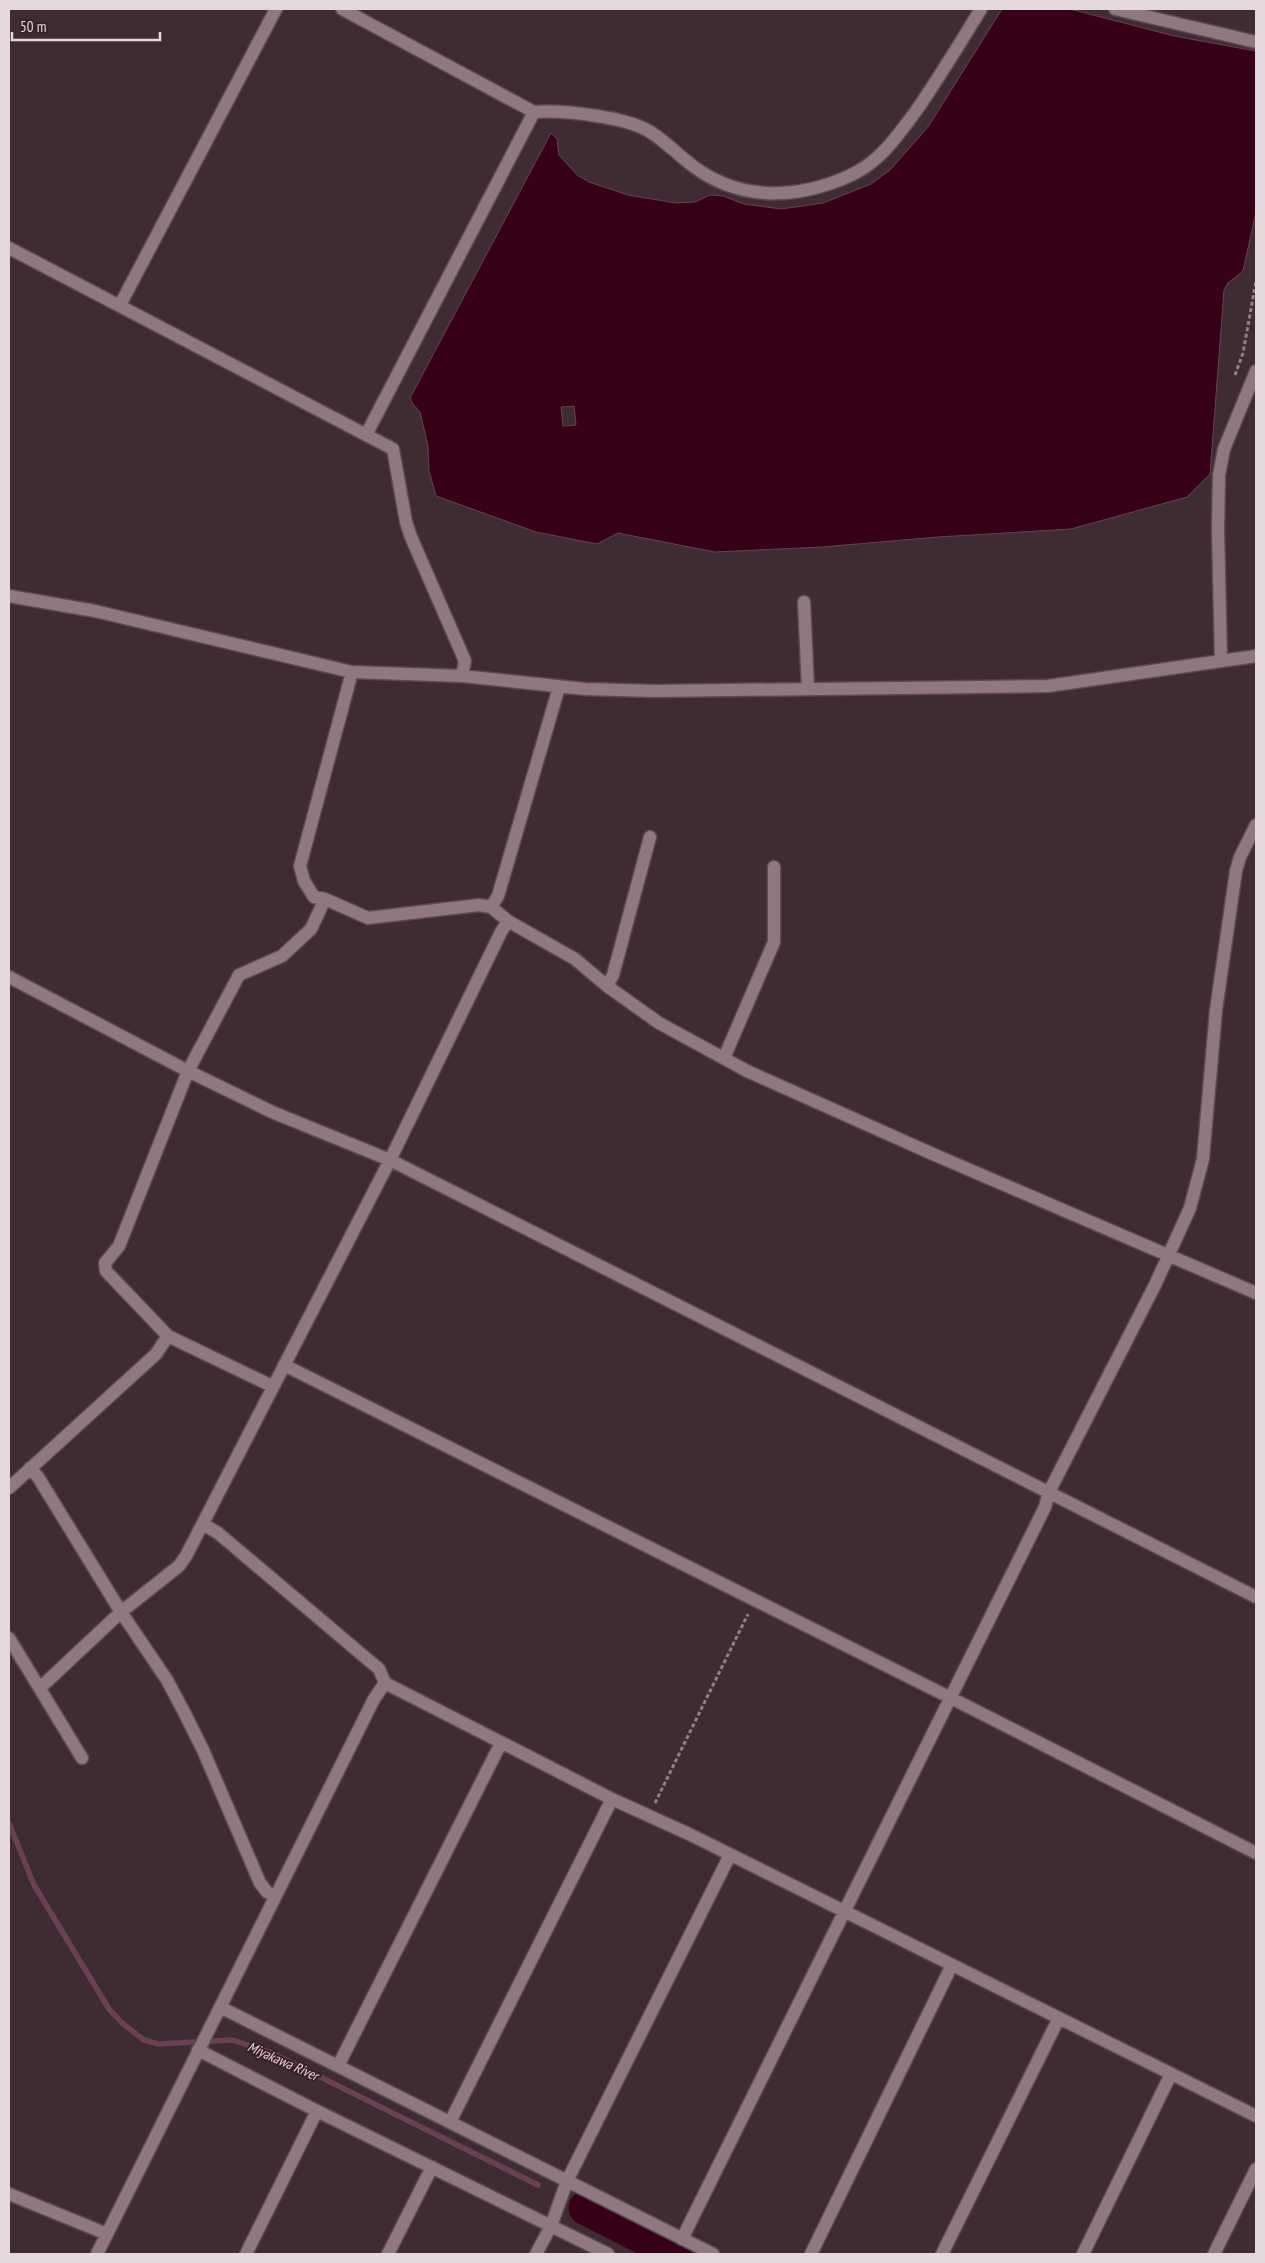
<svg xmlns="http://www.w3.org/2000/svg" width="1265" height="2263" font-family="'PT Sans Narrow',sans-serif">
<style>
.water{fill:#350018;stroke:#6a4152;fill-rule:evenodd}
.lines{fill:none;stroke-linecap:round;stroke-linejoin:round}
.stream{stroke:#6a4152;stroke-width:5.5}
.river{stroke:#350018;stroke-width:35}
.minor-casing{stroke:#5a4b50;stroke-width:15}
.path{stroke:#8f8084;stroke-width:3;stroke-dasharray:4 2.5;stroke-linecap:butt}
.minor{stroke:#8f797f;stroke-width:12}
.labels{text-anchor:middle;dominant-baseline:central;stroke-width:4;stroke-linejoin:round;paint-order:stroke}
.water-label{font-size:14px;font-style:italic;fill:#f6cdda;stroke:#342328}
</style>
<rect width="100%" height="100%" fill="#3f2c32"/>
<!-- water -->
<path class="water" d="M1002,9H1070L1174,36L1256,51V212L1243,271L1228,283L1224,290L1210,474L1187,497L1071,529L938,537L822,547L715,552L618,533L597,544L536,532L436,496L429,471L428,446L420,412L413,404L410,398L551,133L557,139L559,155L577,175L589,182L628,195L676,203L695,202L710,195L723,196L744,204L781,209L823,203L871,184L890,170L928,127ZM574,406L576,425L563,426L561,407Z"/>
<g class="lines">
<!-- stream -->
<path class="stream" d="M9,1823L34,1885L109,2009L122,2023L144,2040L158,2044L232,2040L272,2053L538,2185"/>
<!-- river -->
<path class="river" d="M586,2208L677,2254"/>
<defs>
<path id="minor" d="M342,9L534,112C564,110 629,117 652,133C670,145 685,162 703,173C732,191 761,196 794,192C817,189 846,180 865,167C886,153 901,131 916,111C939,78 960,43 981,9
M1115,9L1256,42
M9,248L393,449L406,522L411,537L465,661L462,676
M120,305L276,9
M366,435L534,112
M9,596L95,611L352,672L462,676L585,689L655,691L1048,686L1256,656
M804,602L808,689
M1221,660L1218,530L1219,475L1224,449L1256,371
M352,672L300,866L304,881L314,897L325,899L368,918L479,905L491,907L508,921L575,959L607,986L659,1023L747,1071L935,1155L1256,1293
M491,907L498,896L559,687
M9,977L188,1071L272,1112L390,1160L1256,1597
M607,986L613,975L650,837
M724,1058L774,942V867
M284,1365L951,1698L1256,1853
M272,1386L168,1336L106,1271L105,1263L119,1246L188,1071L239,975L282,956L311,929L325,899
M30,1468L38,1477L121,1612L167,1680L184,1712L203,1750L260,1883L267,1892L275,1896
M9,1488L156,1354L168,1336
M203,1524L218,1533L379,1669L385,1683L612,1799L691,1835L1256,2116
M9,1638L82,1758
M41,1687L121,1612L179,1566L186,1556L390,1160L501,932L508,921
M220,2007L713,2254
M198,2050L317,2111L608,2254
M338,2066L501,1743
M450,2122L612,1799
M9,2194L107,2234
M682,2239L1045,1507L1049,1492L1155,1285L1190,1208L1203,1159L1216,1010L1236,871L1240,857L1256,825
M97,2254L374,1699L385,1683
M246,2254L317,2111
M388,2254L432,2167
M536,2254L551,2226L567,2181L730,1855
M811,2254L952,1965
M942,2254L1059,2018
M1083,2254L1171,2074
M1214,2254L1256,2169"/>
</defs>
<!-- minor casing -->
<use href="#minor" class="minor-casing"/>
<!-- path -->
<path class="path" d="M1235,375L1243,353L1256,281
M655,1803L748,1614"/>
<!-- minor -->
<use href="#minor" class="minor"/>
</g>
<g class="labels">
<!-- water labels -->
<g class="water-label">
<text transform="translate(283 2061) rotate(24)">Miyakawa River</text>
</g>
</g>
<!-- border -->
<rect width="1265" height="2263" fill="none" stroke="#e4d8db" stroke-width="20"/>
<!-- scale -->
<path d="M12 32v8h148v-8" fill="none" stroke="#e4d8db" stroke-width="2.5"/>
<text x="20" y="32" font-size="15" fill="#e4d8db" stroke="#342328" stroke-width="4" paint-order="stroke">50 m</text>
</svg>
